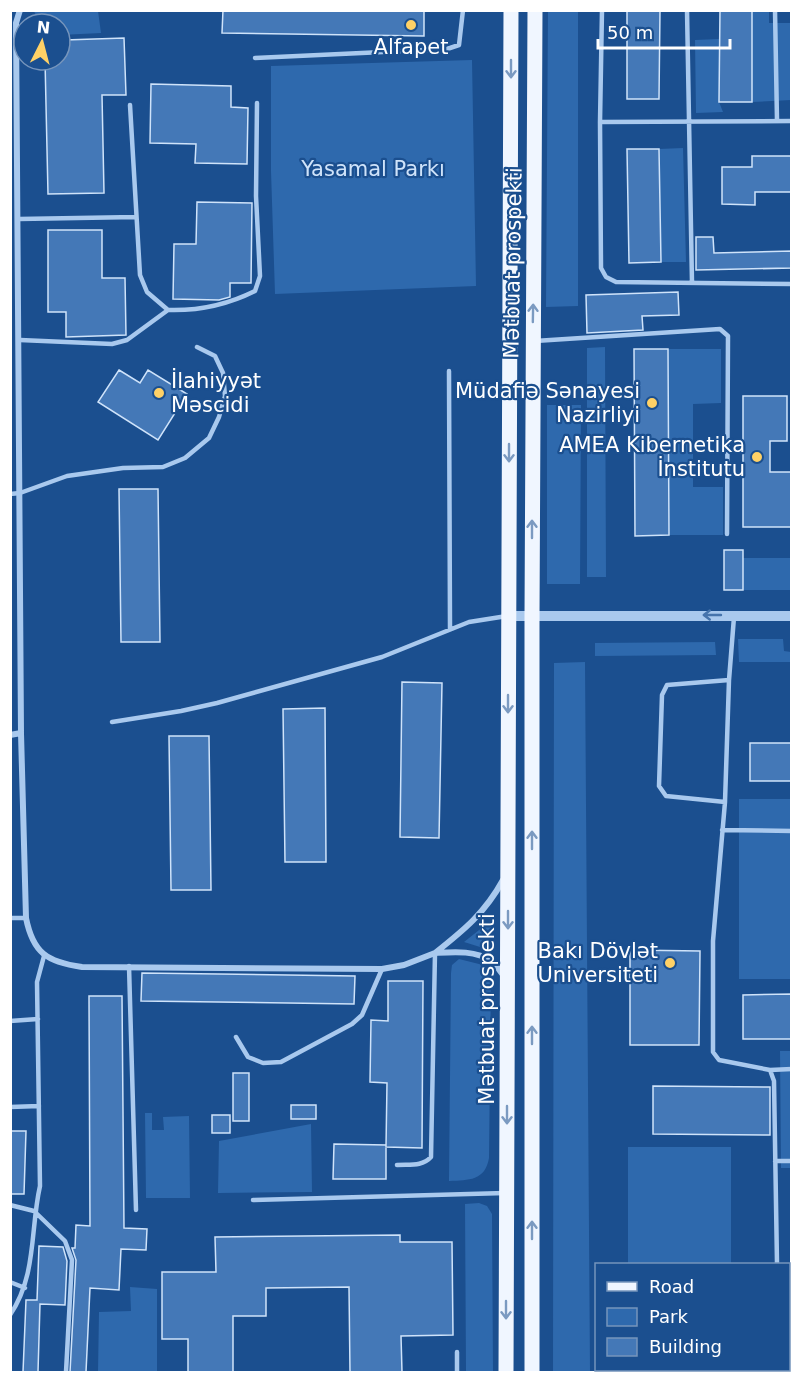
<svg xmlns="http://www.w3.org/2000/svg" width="802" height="1383" font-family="'DejaVu Sans',sans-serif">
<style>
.green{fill:#2e69ad}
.building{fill:#4478b7;stroke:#cfe3fa;stroke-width:1.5}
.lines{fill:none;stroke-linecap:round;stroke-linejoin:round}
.service{stroke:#a9c9ee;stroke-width:4.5}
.minor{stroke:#a9c9ee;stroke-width:6}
.tertiary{stroke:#a9c9ee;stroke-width:10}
.primary{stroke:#f0f6ff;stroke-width:15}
.oneway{stroke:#7b9ac1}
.oneway2{stroke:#4674ac}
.poi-dot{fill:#ffd166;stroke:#1b4f8f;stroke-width:2}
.labels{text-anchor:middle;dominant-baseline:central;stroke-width:4.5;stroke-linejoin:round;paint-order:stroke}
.poi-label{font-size:21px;fill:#fff;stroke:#1b4f8f;text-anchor:end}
.park-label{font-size:21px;fill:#cfe3fa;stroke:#1b4f8f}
.street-label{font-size:21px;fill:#fff;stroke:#1b4f8f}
</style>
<rect width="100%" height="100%" fill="#1b4f8f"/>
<!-- green -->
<path class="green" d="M34,11H98L101,33L60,35V24H39Z
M548,11H578V306L546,307Z
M752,11H769V23H791V100L752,102Z
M719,39V102L723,112L696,113L695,40Z
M472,60L476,286L275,294L271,171V66Z
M683,148L686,262H661L659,149Z
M605,347L606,577H587V348Z
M668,349H721V403L693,404V487H723V535H669Z
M547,405H581L580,584H547Z
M743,558H791V590H743Z
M738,639H783L784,651L791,652V662H739Z
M715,642L716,655L595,656V643Z
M585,662L590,1372H553L554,663Z
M739,799H791V979H739Z
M493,919V951L464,942Z
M459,959L483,965L491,975L489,1158C485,1181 469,1180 449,1181L451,973L452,965Z
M780,1051H791V1168H781Z
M145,1113H152V1130H164L163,1117L189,1116L190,1198H146Z
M311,1124L312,1192L218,1193L219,1141Z
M628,1147H731V1264H628Z
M479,1203L487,1206L492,1214L493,1372H466L465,1204Z
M130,1287L157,1289V1372H98L99,1312L131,1311Z
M789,1321H791V1372H785V1370H788Z"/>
<!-- building -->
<path class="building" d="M223,10H424V36L222,33Z
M627,10H660L659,99H627Z
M720,10H752V102H719Z
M124,38L126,95H102L104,193L48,194L45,60H60V55H65V40Z
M151,84L231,86V107L248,108L247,164L195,163L196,144L150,143Z
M627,149H659L661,262L629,263Z
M752,156H792V192H755V205L722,204V167H752Z
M197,202L252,203L251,283H230V297L219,300L173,299L174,244H196Z
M48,230H102V278H125L126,335L66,337V312H48Z
M696,237H713L714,253L792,251V268L696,270Z
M678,292L679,315L642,316L643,330L587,333L586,295Z
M634,349H668L669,535L635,536Z
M119,370L140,383L148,370L187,394L158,440L98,402Z
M743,396H787V441H770V472H792V527H743Z
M119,489H158L160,642H121Z
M724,550H743V590H724Z
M402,682L442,683L439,838L400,837Z
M325,708L326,862H285L283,709Z
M169,736H209L211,890H171Z
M750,743H792V781H750Z
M630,950L700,951L699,1045H630Z
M142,973L355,976L354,1004L141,1001Z
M388,981H423L422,1148L386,1147L387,1083L370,1082L371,1020L388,1021Z
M792,994V1039H743V995Z
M89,996H122L124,1228L147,1229L146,1250L121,1249L119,1290L90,1288L86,1372H70L76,1260L72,1248H75L76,1225L90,1226Z
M233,1073H249V1121H233Z
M653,1086L770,1087V1135L653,1134Z
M291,1105H316V1119H291Z
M212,1115H230V1133H212Z
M10,1131H26L24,1194H10Z
M334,1144L386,1145V1179H333Z
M400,1235V1242H452L453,1335L401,1336L402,1372H350L349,1287L266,1288V1316H233V1372H188V1339H162V1272H216L215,1237Z
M39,1246L63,1247L67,1261L65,1305L40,1304L38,1372H23L26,1300H37Z"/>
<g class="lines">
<!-- service -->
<path class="service" d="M602,10L600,122L601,268L606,277L616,282L792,284
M687,10L692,283
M775,10L777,121
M255,58L447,49L459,45L463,10
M130,105L140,275L147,292L168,310C199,311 227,305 255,291L260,276L256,196L257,103
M600,122L792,121
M19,219L136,217
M20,340L112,344L127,340L168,310
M535,341L720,329L728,336L727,534
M449,371L450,629
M10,494L20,493L67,476L123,468L163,467L185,458L209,438L219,417L225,396L223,373L215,356L197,347
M734,617L729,680L725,802L713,941V1052L719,1060L770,1070L774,1081L777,1264
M112,722L181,711L217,703L382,657L469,622L507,616
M725,802L666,796L659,786L662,695L667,685L729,680
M722,830L792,831
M10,918H26
M129,966L136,1210
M10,1021L38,1019
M236,1037L248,1057L263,1063L281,1062L352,1024L362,1015L382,969
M770,1070L792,1069
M10,1107L39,1106
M775,1161H792
M397,1165C409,1164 422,1167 431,1157L435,953
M253,1200L505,1193
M10,1205L34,1211L65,1241L72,1260L66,1372
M10,1282L25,1288
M10,1315C37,1275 30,1230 40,1186L37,982L44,956
M778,1370V1372
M457,1372V1352"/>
<!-- minor -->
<path class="minor" d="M20,10L16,23L21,733L26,918C33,953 47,962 82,967L382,969L404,965L435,953
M10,735L21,733
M503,880C485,913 464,930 435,953C453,952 476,950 491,961C496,965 500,971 504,976"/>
<!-- tertiary -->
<path class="tertiary" d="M509,616H792"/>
<!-- primary -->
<path class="primary" d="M506,1372L511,10
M532,1372V616L535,10"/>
</g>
<!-- one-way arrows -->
<defs><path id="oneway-shaft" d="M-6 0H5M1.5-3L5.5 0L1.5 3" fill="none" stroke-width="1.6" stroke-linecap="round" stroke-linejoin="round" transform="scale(1.5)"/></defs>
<g class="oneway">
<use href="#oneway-shaft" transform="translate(511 69) rotate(90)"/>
<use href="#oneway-shaft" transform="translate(533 313) rotate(-89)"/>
<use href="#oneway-shaft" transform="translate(509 453) rotate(90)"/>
<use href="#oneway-shaft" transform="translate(532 529) rotate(-90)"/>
<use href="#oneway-shaft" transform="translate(508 704) rotate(90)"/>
<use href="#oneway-shaft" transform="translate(532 840) rotate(-90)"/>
<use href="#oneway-shaft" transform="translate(508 920) rotate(90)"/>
<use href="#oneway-shaft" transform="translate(532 1035) rotate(-90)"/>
<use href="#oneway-shaft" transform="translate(507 1115) rotate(90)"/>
<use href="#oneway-shaft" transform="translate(532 1230) rotate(-90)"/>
<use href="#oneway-shaft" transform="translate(506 1310) rotate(90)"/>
</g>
<use class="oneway2" href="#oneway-shaft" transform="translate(712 615) rotate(180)"/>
<!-- markers -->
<g class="poi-dot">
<circle cx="411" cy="25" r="6"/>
<circle cx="159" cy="393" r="6"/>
<circle cx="652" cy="403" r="6"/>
<circle cx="757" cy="457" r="6"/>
<circle cx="670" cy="963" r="6"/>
</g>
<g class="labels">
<!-- poi labels -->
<g class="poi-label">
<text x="411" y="47" text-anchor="middle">Alfapet</text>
<text x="171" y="381" text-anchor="start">İlahiyyət<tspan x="171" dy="24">Məscidi</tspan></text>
<text x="640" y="391">Müdafiə Sənayesi<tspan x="640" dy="24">Nazirliyi</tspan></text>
<text x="745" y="445">AMEA Kibernetika<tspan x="745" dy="24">İnstitutu</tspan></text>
<text x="658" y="951">Bakı Dövlət<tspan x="658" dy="24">Universiteti</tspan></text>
</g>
<!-- park labels -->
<g class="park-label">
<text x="373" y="169">Yasamal Parkı</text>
</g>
<!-- street labels -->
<g class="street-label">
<text transform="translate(513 263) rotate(-89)">Mətbuat prospekti</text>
<text transform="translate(487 1009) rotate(-90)">Mətbuat prospekti</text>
</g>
</g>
<!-- border -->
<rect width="802" height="1383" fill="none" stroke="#ffffff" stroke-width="24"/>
<!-- legend -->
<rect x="595" y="1263" width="195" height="108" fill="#1b4f8f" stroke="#7695bc" stroke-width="1.5"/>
<rect x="607" y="1282" width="30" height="9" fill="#f0f6ff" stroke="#7695bc" stroke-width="1.5"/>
<text x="649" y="1293" font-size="18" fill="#ffffff">Road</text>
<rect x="607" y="1308" width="30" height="18" fill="#2e69ad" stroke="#7695bc" stroke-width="1.5"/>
<text x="649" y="1323" font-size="18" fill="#ffffff">Park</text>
<rect x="607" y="1338" width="30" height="18" fill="#4478b7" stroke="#7695bc" stroke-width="1.5"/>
<text x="649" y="1353" font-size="18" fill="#ffffff">Building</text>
<!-- north arrow -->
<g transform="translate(42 42) rotate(6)"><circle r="28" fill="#1b4f8f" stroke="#7695bc" stroke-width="1.5"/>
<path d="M0-4.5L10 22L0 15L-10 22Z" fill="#ffd166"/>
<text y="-9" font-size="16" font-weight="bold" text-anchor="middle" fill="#ffffff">N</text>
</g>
<!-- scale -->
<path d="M598 39v9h132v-9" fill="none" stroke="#ffffff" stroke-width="3"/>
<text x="607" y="39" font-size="18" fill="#ffffff" stroke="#1b4f8f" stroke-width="4.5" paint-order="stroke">50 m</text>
</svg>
